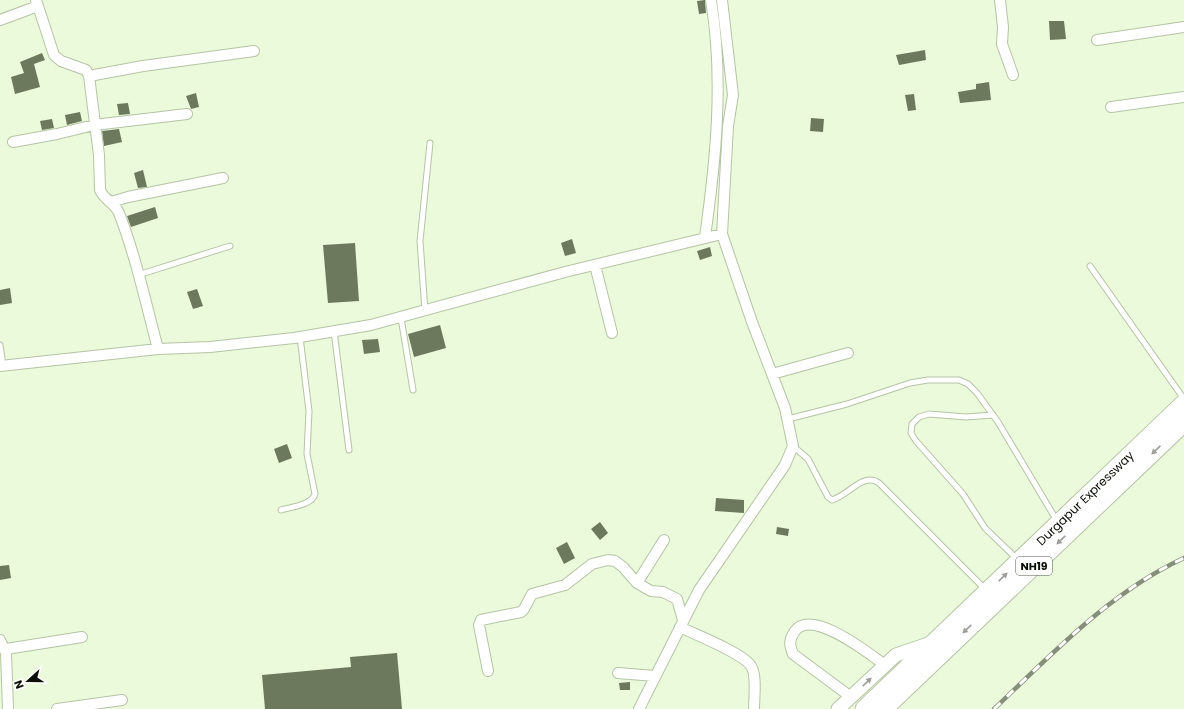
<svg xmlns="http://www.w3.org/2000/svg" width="1184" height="709" font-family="Poppins,sans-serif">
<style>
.building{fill:#6c795d}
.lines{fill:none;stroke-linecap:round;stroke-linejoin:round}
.service-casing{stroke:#b6c4a6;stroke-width:7}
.minor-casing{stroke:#b6c4a6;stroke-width:12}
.tertiary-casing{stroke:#b6c4a6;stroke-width:15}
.trunk-casing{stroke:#b6c4a6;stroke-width:19}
.service{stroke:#fff;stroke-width:5}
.minor{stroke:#fff;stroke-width:10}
.tertiary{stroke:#fff;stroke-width:13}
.trunk{stroke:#fff;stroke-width:17}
.rail-casing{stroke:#858f7a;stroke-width:4.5}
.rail{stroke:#fff;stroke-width:3;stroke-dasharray:9;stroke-linecap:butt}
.oneway{fill:#9d9f9b}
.labels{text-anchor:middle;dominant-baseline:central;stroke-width:3.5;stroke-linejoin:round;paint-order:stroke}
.shield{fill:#fff;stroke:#545650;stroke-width:1}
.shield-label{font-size:11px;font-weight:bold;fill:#0a0e05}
.street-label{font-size:12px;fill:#0a0e05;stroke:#fff}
</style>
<rect width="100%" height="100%" fill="#ebfadb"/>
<!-- building -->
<path class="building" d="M705,0L706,13L699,14L697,1Z
M1049,21H1064L1066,39L1050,40Z
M925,50L926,60L899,65L896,55Z
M42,53L45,60L34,64L40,87L15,94L11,77L24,73L20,62Z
M989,82L991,100L960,103L958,92L976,89V84Z
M196,93L199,107L191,109L186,96Z
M914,94L916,110L908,111L905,95Z
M128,103L130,114L119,115L117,104Z
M80,112L82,121L67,125L65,115Z
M811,118L824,119L823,132L810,131Z
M52,119L54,128L42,130L40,121Z
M119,129L122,142L104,146L102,131Z
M143,170L147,187L138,188L134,173Z
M155,207L158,218L131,227L127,216Z
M572,239L576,253L565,256L561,243Z
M355,243L359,301L328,303L323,245Z
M710,247L712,256L700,260L697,251Z
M10,288L12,303L0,305V290Z
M197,289L203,306L193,309L187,292Z
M440,325L446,348L414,357L408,334Z
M378,339L380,352L364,354L362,340Z
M287,444L292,458L279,463L274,449Z
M716,498L744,500V513L715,511Z
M600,522L608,533L600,540L591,529Z
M777,527L789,529L788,536L776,534Z
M567,542L575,558L564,564L556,548Z
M9,565L11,578L0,580V566Z
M397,653L402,709H265L262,675L351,667L350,657Z
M630,682V690H620L619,683Z"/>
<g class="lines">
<defs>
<path id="service" d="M1090,266L1184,399
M138,275L230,246
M425,311L420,241L430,143
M401,318L413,390
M334,331L349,450
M0,345L3,365
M993,415L966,417L929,414L919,417L912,424L911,433L916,441L963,494L985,528L1017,559
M788,419L847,404L910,383L928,380H959L968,384L977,393L998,422L1057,521
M793,446L808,459L828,497L832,500C849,495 863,472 879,483L986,590
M281,510C291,507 312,505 315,494L307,454L309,411L300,337"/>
<path id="minor" d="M36,0L54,55L61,61L86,70L89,76L99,155L100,190C104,200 115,203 119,213C136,257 146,304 158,349
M722,0L733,95L728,126L722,234
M1000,0L1003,27L1002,44L1013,75
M0,20L38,6
M1097,40L1184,27
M89,76L143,66L254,51
M1111,107L1184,97
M13,142L57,134L94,125L187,114
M111,202L128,197L223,178
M705,237C716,159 724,79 711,0
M595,265L612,333
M0,366L158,349L210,347L294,338L371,325L565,272L722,234L752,322L785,408L793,446L785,465L699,590L639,709
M772,374L848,353
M637,583L664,540
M680,627C696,635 743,653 751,666C757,674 754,699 754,709
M0,640L6,653L8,709
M6,649L82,637
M488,671L479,625L481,620L521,612L524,609L532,594L565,585L592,564L608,560L615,561L623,567L637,583L651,591L663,592L677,599L683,620
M618,673L655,676
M851,697L793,654C789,645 789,639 795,631C812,608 868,653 885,665
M57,709L122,700"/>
<path id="tertiary" d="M838,709L896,655L931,643"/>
<path id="trunk" d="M864,709L1184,403
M884,709L1184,423"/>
</defs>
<!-- service casing -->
<use href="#service" class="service-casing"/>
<!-- minor casing -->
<use href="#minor" class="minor-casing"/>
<!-- tertiary casing -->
<use href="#tertiary" class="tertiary-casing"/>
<!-- trunk casing -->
<use href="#trunk" class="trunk-casing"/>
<!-- service -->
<use href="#service" class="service"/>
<!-- minor -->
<use href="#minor" class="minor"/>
<!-- tertiary -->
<use href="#tertiary" class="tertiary"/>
<!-- trunk -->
<use href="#trunk" class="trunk"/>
<defs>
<path id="rail" d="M994,709C1052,654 1110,592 1184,558"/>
</defs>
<!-- rail casing -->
<use href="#rail" class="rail-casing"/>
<!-- rail -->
<use href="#rail" class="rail"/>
</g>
<!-- one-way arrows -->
<defs><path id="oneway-solid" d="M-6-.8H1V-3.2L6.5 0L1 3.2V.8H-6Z"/></defs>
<g class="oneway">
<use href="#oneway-solid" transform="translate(1156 450) rotate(137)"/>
<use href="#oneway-solid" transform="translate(1061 540) rotate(136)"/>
<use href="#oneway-solid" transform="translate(1003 577) rotate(-44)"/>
<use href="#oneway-solid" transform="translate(967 629) rotate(136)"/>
<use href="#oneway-solid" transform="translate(867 682) rotate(-43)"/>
</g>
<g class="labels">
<!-- shield labels -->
<rect class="shield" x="1016" y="557" width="36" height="18" rx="3"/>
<g class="shield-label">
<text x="1034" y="566">NH19</text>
</g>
<!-- street labels -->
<g class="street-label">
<text transform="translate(1085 498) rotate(-44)">Durgapur Expressway</text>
</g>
</g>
<!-- north arrow -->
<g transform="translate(28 681) rotate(249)" stroke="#ffffff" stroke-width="3" paint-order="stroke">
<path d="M0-3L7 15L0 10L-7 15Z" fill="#0a0e05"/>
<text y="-6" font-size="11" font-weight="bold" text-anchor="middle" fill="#0a0e05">N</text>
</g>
</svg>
